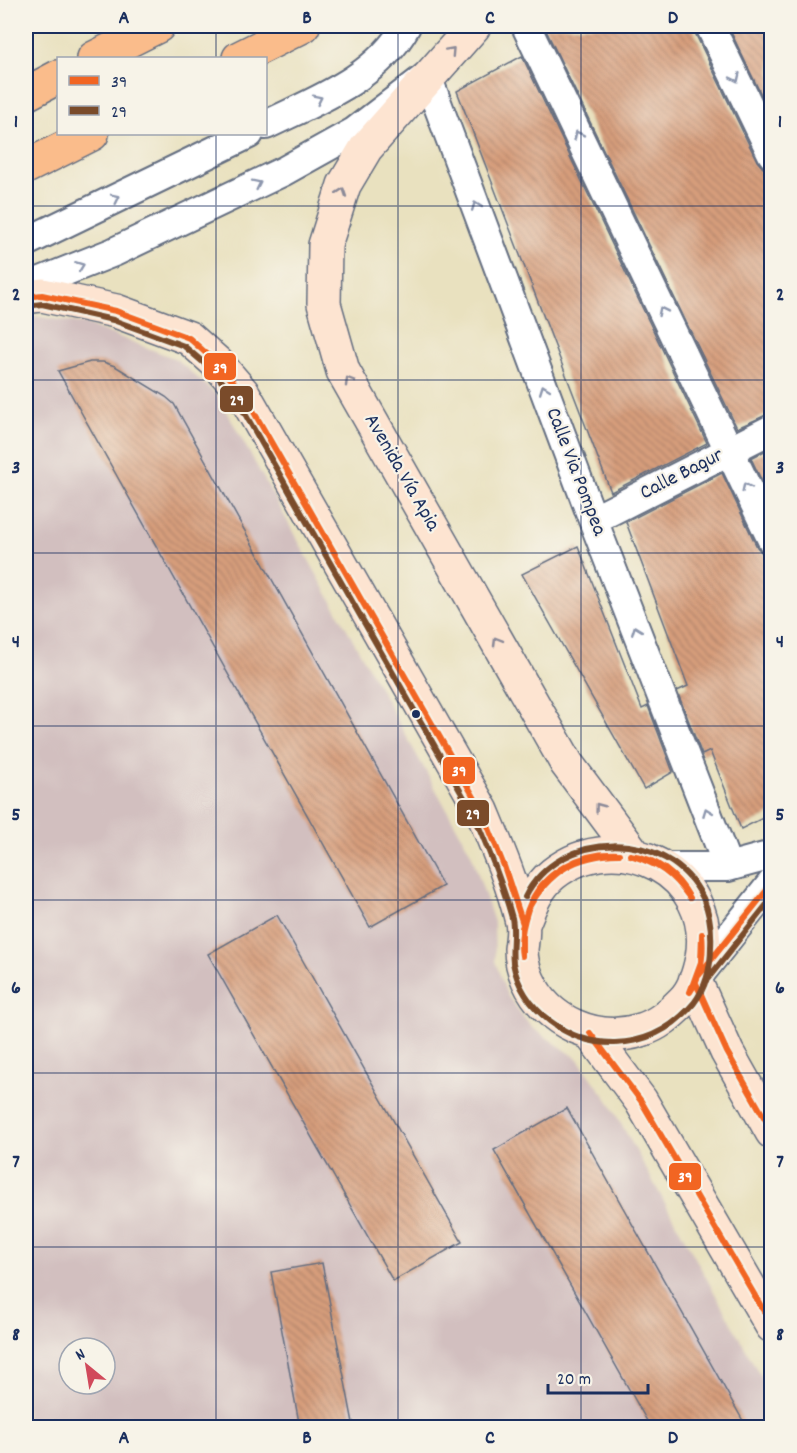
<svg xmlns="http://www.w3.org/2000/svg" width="797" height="1453" font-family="Dekko,sans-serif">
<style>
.industrial{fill:#d2bfbf;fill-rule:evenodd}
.building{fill:url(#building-back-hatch)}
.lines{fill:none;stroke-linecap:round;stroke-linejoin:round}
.street-casing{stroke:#636d80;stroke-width:32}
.secondary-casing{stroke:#636d80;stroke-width:36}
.highway-casing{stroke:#636d80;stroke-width:36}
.street{stroke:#fff;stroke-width:28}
.secondary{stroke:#fde4d1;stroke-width:33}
.highway{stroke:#fabc8b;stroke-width:33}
.bus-1-casing{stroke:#f7f3e8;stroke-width:10}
.bus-2-casing{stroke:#f7f3e8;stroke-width:10}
.bus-1{stroke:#f26522;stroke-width:6}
.bus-2{stroke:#7a4b2a;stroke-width:6}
.oneway{stroke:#8c8a98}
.oneway2{stroke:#8d97ae}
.grid{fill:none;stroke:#1b2f5e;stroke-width:1.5;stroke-opacity:0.55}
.bus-dot{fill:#1b2f5e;stroke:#f7f3e8;stroke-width:2}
.labels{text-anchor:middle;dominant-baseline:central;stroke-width:4.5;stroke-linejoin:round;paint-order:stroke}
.street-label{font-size:21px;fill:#1b2f5e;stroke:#f7f3e8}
.line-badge{stroke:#f7f3e8;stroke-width:2}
.badge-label{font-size:16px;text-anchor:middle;font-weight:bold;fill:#fff}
.neatline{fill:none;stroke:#1b2f5e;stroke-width:2}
.grid-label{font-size:20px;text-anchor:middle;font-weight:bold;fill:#1b2f5e}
</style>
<defs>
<pattern id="building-back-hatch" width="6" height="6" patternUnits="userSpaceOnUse" patternTransform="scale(1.5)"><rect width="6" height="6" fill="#d79e7c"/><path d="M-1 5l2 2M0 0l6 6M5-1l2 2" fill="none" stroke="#ae8169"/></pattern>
</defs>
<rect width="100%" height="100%" fill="#f7f3e8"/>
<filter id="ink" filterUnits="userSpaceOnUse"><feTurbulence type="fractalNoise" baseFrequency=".0167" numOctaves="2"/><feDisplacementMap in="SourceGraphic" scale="12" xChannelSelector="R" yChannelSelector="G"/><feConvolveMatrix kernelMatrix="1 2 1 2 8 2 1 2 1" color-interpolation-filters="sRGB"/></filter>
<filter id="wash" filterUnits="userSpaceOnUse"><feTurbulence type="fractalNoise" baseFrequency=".008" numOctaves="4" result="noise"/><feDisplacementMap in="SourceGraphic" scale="24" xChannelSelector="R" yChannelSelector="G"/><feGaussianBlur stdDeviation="1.35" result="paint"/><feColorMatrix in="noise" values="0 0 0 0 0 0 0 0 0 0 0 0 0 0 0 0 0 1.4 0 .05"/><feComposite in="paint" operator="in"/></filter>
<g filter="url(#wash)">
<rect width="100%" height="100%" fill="#e9e1bf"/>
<!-- industrial -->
<path class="industrial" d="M35,316L86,324L176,359L218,396L471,853L494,922L495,961L507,995L531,1027L577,1058L608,1100L771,1395L772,1427L26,1428V319ZM69,1348H105V1384H69Z"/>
<g id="blocks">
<!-- building -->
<path class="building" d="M544,26H694L695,33L757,161L763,168L771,170V413L737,428Z
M728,26H771V115Z
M522,56L707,443L611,492L457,91Z
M90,362H103L115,366L166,397L174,404L443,886L370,927L58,371Z
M771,448V501L751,458Z
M722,473L757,547L763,554L771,556V814L741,829L710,751L702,755L677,691L688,686L626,522Z
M578,546L642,709L648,706L673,772L644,789L522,574Z
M277,915L462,1242L393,1281L208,954Z
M567,1108L747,1428H651L494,1150Z
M322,1263L354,1428H300L271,1272Z"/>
</g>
</g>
<g filter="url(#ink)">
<use href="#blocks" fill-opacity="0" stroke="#636d80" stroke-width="1.5"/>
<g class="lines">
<defs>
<path id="street" d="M526,26L772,540
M710,26L772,154
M266,125C317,100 377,78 406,26
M26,242L249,134
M26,287L114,252L284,171L354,132L427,76L593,520L728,867
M593,520L772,429
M663,867H728L772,855
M699,975L772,883"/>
<path id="secondary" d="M474,26L366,148L344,185L325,245L324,304L343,371L567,764L634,854
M26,297L42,295L116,311L189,338L217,363L243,393L482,811C497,847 513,884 522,922C524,930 522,940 521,949C521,958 524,971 528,980C547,1023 597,1044 641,1030C658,1025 670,1014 682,1002C694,991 699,973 702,958C717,873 619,822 553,874C537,887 530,906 523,924
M695,981L727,1052L772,1132
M590,1033L641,1101L772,1326"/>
<path id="highway" d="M94,58L158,26
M239,58L303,26
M26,94L58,77
M26,167L92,134"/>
</defs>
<!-- street casing -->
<use href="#street" class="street-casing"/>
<!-- secondary casing -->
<use href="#secondary" class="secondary-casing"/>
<!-- highway casing -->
<use href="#highway" class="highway-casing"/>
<!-- street -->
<use href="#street" class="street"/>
<!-- secondary -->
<use href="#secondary" class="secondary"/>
<!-- highway -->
<use href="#highway" class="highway"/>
<defs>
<path id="bus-1" d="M26,297L42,295L116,311L189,338L217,363L243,393L482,811L504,866L523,924
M630,855C656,858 677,875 690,898
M630,855C660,865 671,872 690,898
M528,909C542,871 581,852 619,854
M528,909C549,871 576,855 619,854
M522,956C519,940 523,924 528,909
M522,956V928L528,909
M699,975L772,884
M695,981L727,1052L772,1131
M690,992L701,962L702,934
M690,992C702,974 704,955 702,934
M590,1033L641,1101L772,1325"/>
<path id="bus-2" d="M27,306L42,304L113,320L184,346L211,369L236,398L474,815C488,849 502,882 512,918C515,933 511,947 513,963C522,1010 568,1044 615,1043C647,1042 674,1027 694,1003C706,987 711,966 711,947C712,930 710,914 703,898C669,827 559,829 525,897
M706,981L772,898"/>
</defs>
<!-- bus-1 casing -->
<use href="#bus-1" class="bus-1-casing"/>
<!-- bus-2 casing -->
<use href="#bus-2" class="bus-2-casing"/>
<!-- bus-1 -->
<use href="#bus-1" class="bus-1"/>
<!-- bus-2 -->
<use href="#bus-2" class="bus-2"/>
</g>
<!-- one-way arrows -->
<defs><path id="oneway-chevron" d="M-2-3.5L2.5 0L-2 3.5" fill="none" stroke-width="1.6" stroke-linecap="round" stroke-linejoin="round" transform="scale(1.5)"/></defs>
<g class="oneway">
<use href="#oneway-chevron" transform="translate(451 51) rotate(-47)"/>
<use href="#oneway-chevron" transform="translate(342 192) rotate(-71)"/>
<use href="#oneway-chevron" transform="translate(349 381) rotate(-120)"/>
<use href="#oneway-chevron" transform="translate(497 641) rotate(-120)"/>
<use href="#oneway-chevron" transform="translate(599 807) rotate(-127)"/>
</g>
<g class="oneway2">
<use href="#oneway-chevron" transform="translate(736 78) rotate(65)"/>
<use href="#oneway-chevron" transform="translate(318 99) rotate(-26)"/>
<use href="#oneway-chevron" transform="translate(578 135) rotate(-116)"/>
<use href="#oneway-chevron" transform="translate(257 184) rotate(-26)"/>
<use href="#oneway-chevron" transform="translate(116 198) rotate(-26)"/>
<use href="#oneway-chevron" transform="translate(476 206) rotate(-110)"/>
<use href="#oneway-chevron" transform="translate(80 266) rotate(-21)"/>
<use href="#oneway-chevron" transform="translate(662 311) rotate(-116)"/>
<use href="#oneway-chevron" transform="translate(544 389) rotate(-110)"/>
<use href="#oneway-chevron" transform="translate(746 487) rotate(-115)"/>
<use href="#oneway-chevron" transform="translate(636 630) rotate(-111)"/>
<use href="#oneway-chevron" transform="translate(707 812) rotate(-111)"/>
</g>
</g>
<!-- grid -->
<path class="grid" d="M216,26V58M398,26V1428M581,26V1428M216,134V1428M26,206H772M26,380H772M26,553H772M26,726H772M26,900H772M26,1073H772M26,1247H772"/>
<!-- markers -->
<circle class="bus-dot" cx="416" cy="714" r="5"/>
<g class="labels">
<!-- street labels -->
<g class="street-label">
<text transform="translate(575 472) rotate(69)">Calle Via Pompea</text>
<text transform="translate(401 473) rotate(60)">Avenida Vía Apia</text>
<text transform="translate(682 475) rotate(-27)">Calle Bagur</text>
</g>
</g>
<g class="line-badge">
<rect x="203" y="352" width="34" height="29" rx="6" fill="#f26522"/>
<rect x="219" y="385" width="35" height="28" rx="6" fill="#7a4b2a"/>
<rect x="442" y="756" width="34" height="29" rx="6" fill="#f26522"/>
<rect x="456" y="799" width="34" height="28" rx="6" fill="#7a4b2a"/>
<rect x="668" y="1162" width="34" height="29" rx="6" fill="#f26522"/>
</g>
<g class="badge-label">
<text x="220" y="373">39</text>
<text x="237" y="405">29</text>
<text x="459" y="776">39</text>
<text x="473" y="819">29</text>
<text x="685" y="1182">39</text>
</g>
<!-- margin -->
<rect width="797" height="1453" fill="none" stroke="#f7f3e8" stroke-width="66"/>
<!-- legend -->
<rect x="57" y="57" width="210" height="78" fill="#f7f3e8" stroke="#9fa5b1" stroke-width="1.5"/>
<rect x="69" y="76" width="30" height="9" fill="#f26522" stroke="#9fa5b1" stroke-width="1.5"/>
<text x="111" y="87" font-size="18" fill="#1b2f5e">39</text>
<rect x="69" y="106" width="30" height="9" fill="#7a4b2a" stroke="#9fa5b1" stroke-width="1.5"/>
<text x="111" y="117" font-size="18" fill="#1b2f5e">29</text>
<!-- north arrow -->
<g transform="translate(87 1366) rotate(330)"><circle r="28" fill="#f7f3e8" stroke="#9fa5b1" stroke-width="1.5"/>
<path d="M0-4.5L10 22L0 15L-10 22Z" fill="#d1495b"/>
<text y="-9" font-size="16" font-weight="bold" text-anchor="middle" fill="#1b2f5e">N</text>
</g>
<!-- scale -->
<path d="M548 1384v9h100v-9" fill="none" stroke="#1b2f5e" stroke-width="3"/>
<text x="557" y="1384" font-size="18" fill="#1b2f5e" stroke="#f7f3e8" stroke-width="4.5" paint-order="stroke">20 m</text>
<rect x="33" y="33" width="731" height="1387" class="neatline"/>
<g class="grid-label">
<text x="124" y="23">A</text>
<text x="307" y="23">B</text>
<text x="490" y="23">C</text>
<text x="673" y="23">D</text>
<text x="16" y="127">1</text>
<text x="780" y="127">1</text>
<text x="16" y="300">2</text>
<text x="780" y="300">2</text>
<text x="16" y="473">3</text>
<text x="780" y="473">3</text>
<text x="16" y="647">4</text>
<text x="780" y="647">4</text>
<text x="16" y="820">5</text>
<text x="780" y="820">5</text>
<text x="16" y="993">6</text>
<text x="780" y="993">6</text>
<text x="16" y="1167">7</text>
<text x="780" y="1167">7</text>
<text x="16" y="1340">8</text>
<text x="780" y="1340">8</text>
<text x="124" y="1443">A</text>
<text x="307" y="1443">B</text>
<text x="490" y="1443">C</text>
<text x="673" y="1443">D</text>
</g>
</svg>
